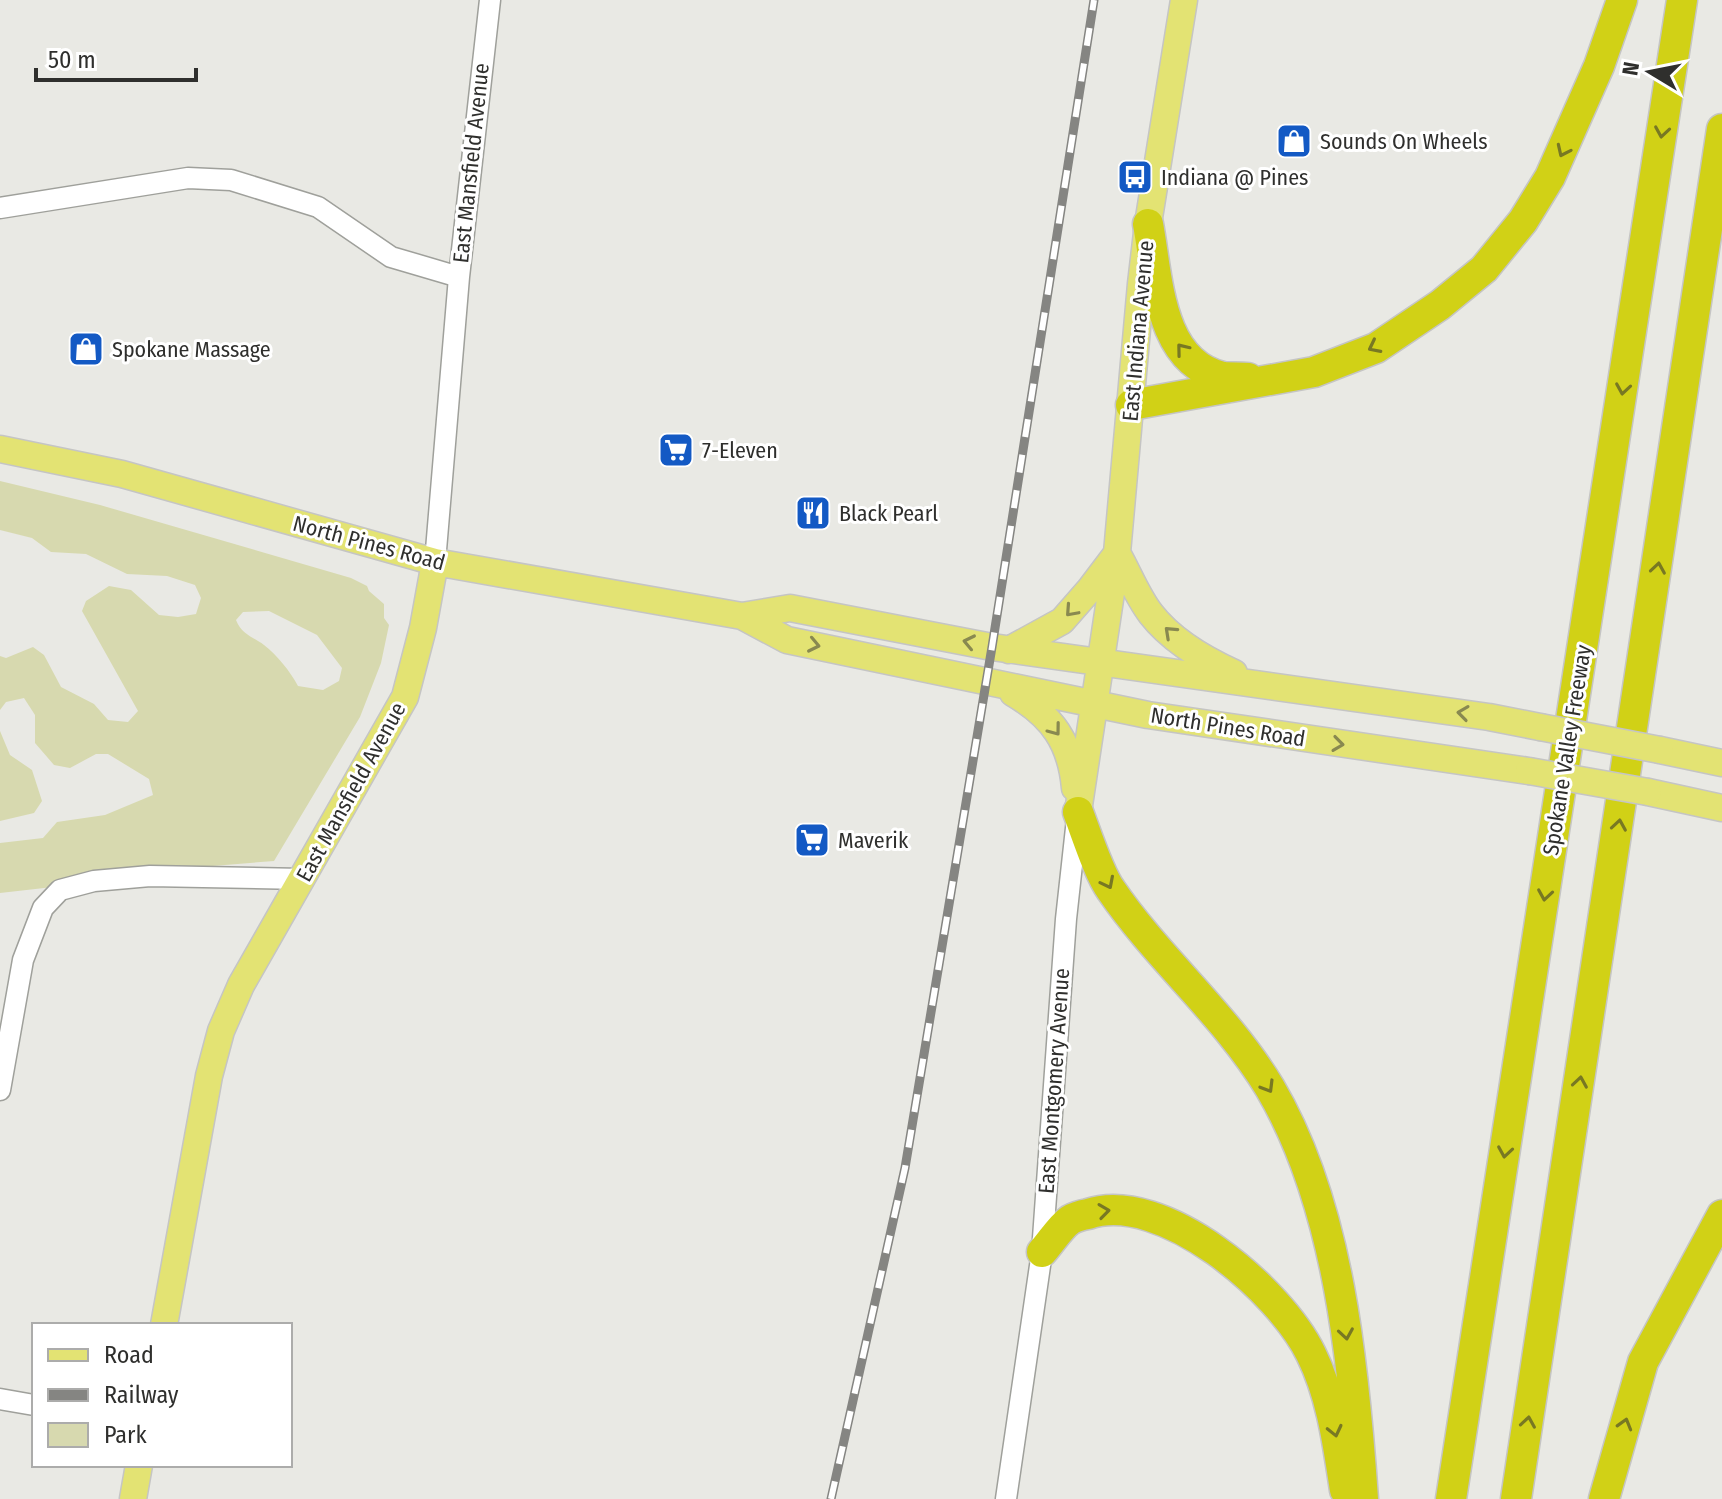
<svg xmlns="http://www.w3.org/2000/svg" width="1722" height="1499" font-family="'Fira Sans Condensed',sans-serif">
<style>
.green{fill:#d7d9af;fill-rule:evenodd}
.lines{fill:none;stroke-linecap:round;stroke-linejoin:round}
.minor-casing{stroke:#9fa09b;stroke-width:23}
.major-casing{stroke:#c5c5c4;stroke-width:29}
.highway-casing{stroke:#c5c5c4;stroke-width:33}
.minor{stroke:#fff;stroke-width:20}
.major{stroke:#e3e373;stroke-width:26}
.highway{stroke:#d1d116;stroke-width:30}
.rail-casing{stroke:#858582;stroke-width:9}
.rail{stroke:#fff;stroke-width:6;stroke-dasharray:18;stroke-linecap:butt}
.major-bridge-casing{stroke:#c5c5c4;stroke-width:29;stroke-linecap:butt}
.major-bridge{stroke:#e3e373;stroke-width:26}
.oneway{stroke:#787823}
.oneway2{stroke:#898950}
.labels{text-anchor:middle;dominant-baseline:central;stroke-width:6;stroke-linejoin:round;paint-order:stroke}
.poi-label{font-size:22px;fill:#2f2f2d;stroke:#fff;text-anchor:start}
.street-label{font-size:22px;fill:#2f2f2d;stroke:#fff}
</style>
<rect width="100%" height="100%" fill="#e9e9e4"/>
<!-- green -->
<path class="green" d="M0,481L100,505L351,578L367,586L369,591L384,604V618L389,625L381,663L360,717L274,861L101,875L53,887L0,893V843L43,838L57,822L105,815L153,795L149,779L108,754H96L70,768L54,765L35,743V715L24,698L6,702L0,710V656L6,658L33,647L44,655L61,687L94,704L108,720L128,722L138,711L82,611L86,601L109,586L131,590L159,615L178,617L196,614L201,598L195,585L167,576L127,574L86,554L51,552L32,538L0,530ZM269,611L317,635L342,668L339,681L323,690L298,686C290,671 277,655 264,645C252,636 242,635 236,620L243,612Z
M0,731L10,755L32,770L42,801L34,813L0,821Z"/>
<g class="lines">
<defs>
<path id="minor" d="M0,208L188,178L231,180L318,207L391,257L459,277
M435,562L459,277L490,0
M0,1090L23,960L43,908L60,890L94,881L150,876L303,879
M0,1399L34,1405
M1006,1499L1042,1252L1066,919L1077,819"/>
<path id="major" d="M0,449L122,474L435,562L742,616L787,640L1148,715L1529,771
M1117,553C1128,572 1137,596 1151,614C1172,641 1203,659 1234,673
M742,616L790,608L992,647L1489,717L1540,727
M1009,650L1062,621L1090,589L1115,556
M1013,693C1052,716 1071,742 1075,788
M1660,750L1722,763
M1648,792L1722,808
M1078,812L1117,553L1141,284L1148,224L1184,0
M164,1325L209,1076L221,1031L241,985L405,697L423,628L435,562
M133,1499L139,1465"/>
<path id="highway" d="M1148,224C1158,277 1158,362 1223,377C1231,378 1240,377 1248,378
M1131,405L1314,372L1376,348L1440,305L1484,269L1523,221L1550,177L1599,66L1622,0
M1078,812C1086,833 1099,874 1111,890C1159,960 1226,1015 1270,1088C1339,1205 1354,1367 1363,1499
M1042,1252C1051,1242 1060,1227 1070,1220C1075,1217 1082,1215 1088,1214C1163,1189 1280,1290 1311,1354C1332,1396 1338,1445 1345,1490
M1451,1499L1682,0
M1516,1499L1722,129
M1604,1499L1643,1362L1722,1215"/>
</defs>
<!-- minor casing -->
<use href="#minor" class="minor-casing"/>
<!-- major casing -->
<use href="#major" class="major-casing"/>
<!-- highway casing -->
<use href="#highway" class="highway-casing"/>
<!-- minor -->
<use href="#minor" class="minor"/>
<!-- major -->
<use href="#major" class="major"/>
<!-- highway -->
<use href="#highway" class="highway"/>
<defs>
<path id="rail" d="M831,1499L905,1168L992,647L1094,0"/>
</defs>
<!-- rail casing -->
<use href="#rail" class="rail-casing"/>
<!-- rail -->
<use href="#rail" class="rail"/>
<defs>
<path id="major-bridge" d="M1540,727L1660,750
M1529,771L1648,792"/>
</defs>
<!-- major-bridge casing -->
<use href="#major-bridge" class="major-bridge-casing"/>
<!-- major-bridge -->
<use href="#major-bridge" class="major-bridge"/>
</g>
<!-- one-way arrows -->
<defs><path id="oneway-chevron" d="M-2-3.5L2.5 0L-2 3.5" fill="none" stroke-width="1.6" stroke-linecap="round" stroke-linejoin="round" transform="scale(2)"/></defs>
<g class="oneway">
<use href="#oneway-chevron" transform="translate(1662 132) rotate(99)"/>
<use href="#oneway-chevron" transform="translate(1563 151) rotate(115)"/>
<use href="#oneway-chevron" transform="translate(1374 347) rotate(153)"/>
<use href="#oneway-chevron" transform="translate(1182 349) rotate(-129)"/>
<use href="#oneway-chevron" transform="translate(1623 389) rotate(99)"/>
<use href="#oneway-chevron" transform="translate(1658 568) rotate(-81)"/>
<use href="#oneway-chevron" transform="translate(1619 825) rotate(-81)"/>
<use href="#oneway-chevron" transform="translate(1108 883) rotate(63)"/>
<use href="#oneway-chevron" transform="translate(1545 895) rotate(99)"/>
<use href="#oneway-chevron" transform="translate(1580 1082) rotate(-81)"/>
<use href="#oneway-chevron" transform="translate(1268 1087) rotate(59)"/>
<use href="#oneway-chevron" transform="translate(1505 1152) rotate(99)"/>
<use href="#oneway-chevron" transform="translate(1104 1211) rotate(-8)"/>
<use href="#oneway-chevron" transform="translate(1346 1334) rotate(81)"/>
<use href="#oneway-chevron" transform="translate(1528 1422) rotate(-81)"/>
<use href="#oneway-chevron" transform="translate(1625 1424) rotate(-74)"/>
<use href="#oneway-chevron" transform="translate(1335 1431) rotate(77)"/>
</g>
<g class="oneway2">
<use href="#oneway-chevron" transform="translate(1071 611) rotate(132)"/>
<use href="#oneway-chevron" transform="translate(1170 632) rotate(-137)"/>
<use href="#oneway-chevron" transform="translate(969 642) rotate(-168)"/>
<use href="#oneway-chevron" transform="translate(814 645) rotate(12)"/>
<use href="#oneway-chevron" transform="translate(1463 713) rotate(-172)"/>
<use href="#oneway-chevron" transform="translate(1055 730) rotate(53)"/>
<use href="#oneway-chevron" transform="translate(1338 744) rotate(8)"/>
</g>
<!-- icons -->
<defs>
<symbol id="shop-square" viewBox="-11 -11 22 22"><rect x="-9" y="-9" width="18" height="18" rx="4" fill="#1359c4" stroke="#fff"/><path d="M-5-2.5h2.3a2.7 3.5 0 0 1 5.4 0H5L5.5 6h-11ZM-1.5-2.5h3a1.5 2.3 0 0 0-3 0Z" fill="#fff"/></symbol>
<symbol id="bus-square" viewBox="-11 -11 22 22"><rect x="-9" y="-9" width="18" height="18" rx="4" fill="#1359c4" stroke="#fff"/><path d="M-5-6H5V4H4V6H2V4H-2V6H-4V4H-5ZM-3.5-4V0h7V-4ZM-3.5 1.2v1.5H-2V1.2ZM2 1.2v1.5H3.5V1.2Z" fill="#fff"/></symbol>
<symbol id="supermarket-square" viewBox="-11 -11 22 22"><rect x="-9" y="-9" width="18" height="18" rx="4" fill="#1359c4" stroke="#fff"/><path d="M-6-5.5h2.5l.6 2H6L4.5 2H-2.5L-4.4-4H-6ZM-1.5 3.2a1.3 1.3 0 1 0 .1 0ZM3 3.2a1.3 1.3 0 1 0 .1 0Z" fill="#fff"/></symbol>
<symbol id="restaurant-square" viewBox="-11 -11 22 22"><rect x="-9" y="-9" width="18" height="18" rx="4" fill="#1359c4" stroke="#fff"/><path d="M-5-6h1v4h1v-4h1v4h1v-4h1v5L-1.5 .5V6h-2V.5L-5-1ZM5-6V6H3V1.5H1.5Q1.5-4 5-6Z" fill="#fff"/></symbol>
</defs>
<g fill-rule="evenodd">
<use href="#shop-square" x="1274" y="121" width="40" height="40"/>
<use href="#bus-square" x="1115" y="157" width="40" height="40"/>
<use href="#shop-square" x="66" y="329" width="40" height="40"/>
<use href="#supermarket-square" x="656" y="430" width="40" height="40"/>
<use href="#restaurant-square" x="793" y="493" width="40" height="40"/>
<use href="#supermarket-square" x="792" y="820" width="40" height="40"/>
</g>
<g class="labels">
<!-- poi labels -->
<g class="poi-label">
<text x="1320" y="141">Sounds On Wheels</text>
<text x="1161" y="177">Indiana @ Pines</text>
<text x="112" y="349">Spokane Massage</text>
<text x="702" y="450">7-Eleven</text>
<text x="839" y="513">Black Pearl</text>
<text x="838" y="840">Maverik</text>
</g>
<!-- street labels -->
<g class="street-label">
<text transform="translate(471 163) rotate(-84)">East Mansfield Avenue</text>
<text transform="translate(1138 331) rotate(-85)">East Indiana Avenue</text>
<text transform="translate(369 543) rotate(15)">North Pines Road</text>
<text transform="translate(1228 727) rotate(9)">North Pines Road</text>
<text transform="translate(1567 750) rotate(-81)">Spokane Valley Freeway</text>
<text transform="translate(351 792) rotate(-61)">East Mansfield Avenue</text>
<text transform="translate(1054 1081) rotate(-86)">East Montgomery Avenue</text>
</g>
</g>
<!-- legend -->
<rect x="32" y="1323" width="260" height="144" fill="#ffffff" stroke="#acacab" stroke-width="2"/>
<rect x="48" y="1349" width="40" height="12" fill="#e3e373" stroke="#acacab" stroke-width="2"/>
<text x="104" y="1363" font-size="24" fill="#2f2f2d">Road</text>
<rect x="48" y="1389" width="40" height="12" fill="#858582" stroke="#acacab" stroke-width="2"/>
<text x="104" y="1403" font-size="24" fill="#2f2f2d">Railway</text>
<rect x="48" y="1423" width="40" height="24" fill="#d7d9af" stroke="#acacab" stroke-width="2"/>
<text x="104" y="1443" font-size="24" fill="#2f2f2d">Park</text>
<!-- north arrow -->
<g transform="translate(1650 72) rotate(280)" stroke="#ffffff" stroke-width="6" paint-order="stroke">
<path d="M0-6L14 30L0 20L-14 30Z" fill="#2f2f2d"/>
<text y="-12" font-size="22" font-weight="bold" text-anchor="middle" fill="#2f2f2d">N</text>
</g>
<!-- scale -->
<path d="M36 68v12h160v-12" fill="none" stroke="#2f2f2d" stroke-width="4"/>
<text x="48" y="68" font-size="24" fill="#2f2f2d" stroke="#ffffff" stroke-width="6" paint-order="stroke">50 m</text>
</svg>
